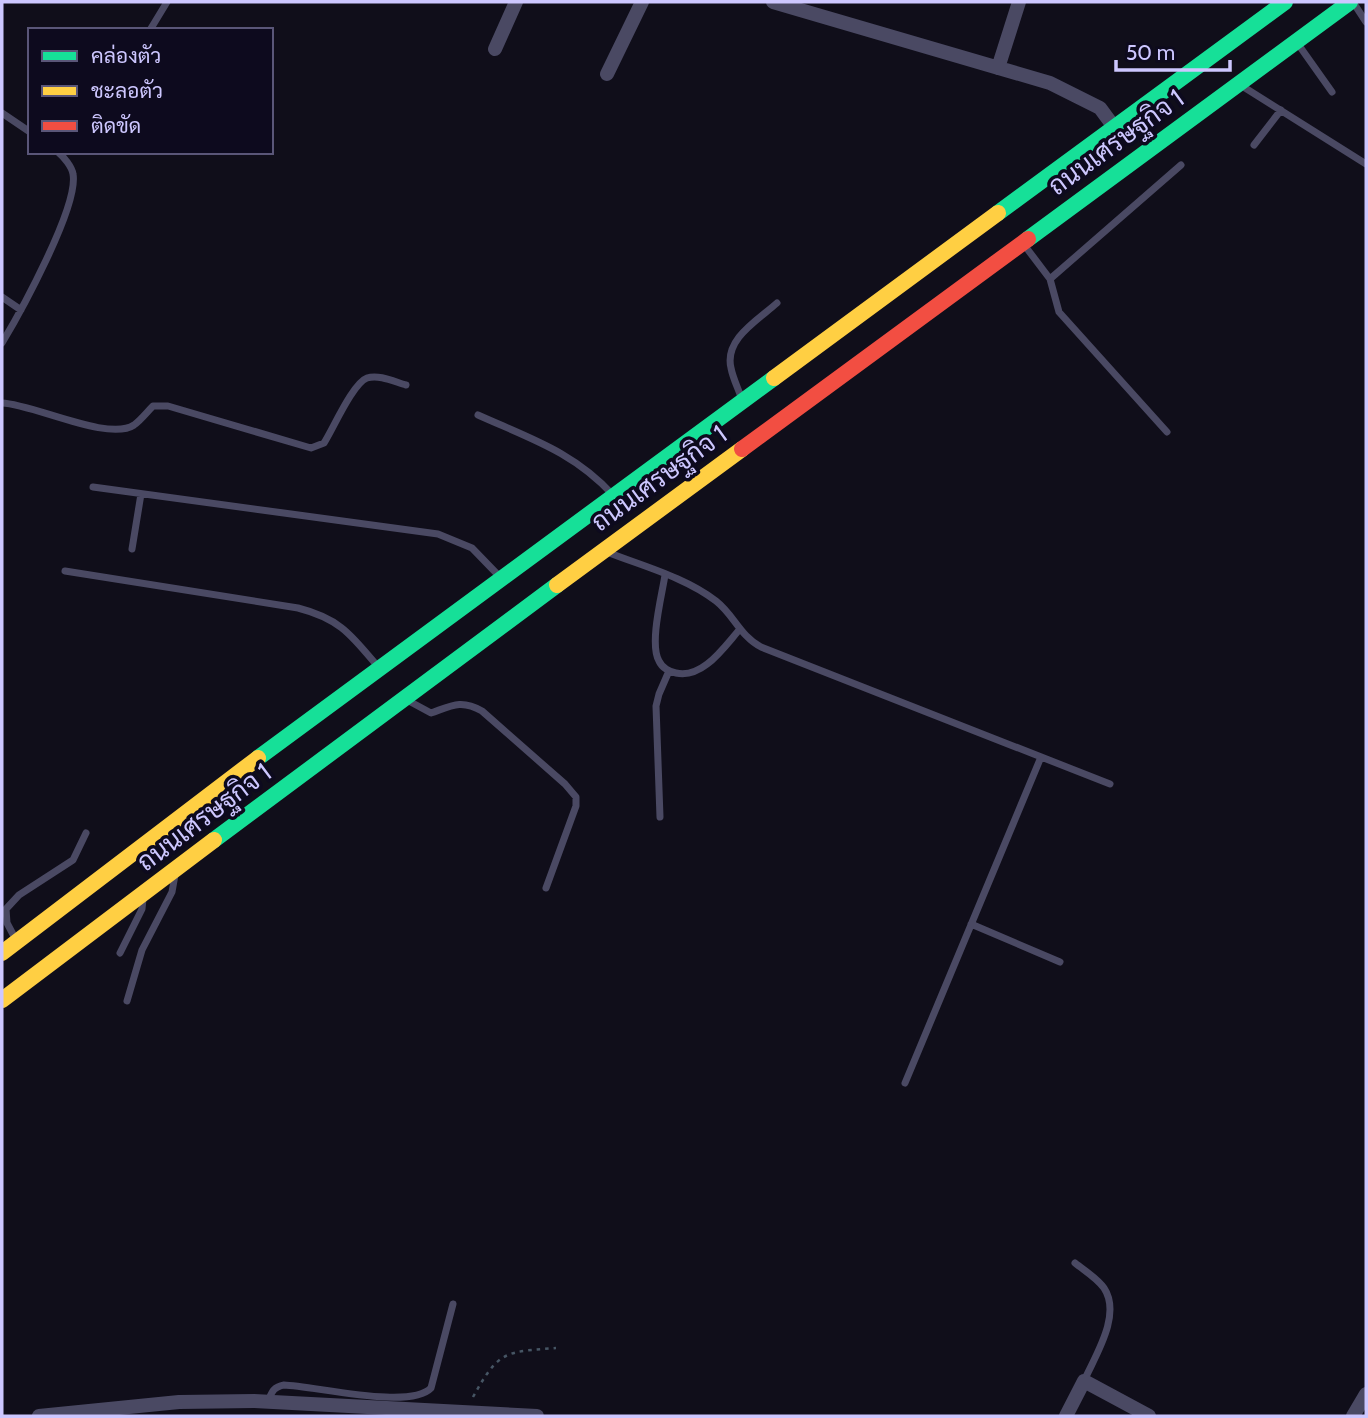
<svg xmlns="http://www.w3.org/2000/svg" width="1368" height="1418" font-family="Cabin,Sarabun,sans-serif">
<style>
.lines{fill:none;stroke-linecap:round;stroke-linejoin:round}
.path{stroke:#465564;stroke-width:2.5;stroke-dasharray:3.5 5;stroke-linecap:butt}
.lane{stroke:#4a4963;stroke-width:7}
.street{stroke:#4a4963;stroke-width:14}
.fast{stroke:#16e098;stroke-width:16}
.slow{stroke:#ffcf43;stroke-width:16}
.jam{stroke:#f24e42;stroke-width:16}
.labels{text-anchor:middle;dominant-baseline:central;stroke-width:7;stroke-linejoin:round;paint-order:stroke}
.street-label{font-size:26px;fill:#cdc7ff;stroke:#0d0a1e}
</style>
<rect width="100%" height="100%" fill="#100e1a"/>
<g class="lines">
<!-- path -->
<path class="path" d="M473,1397C499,1350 505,1352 556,1348"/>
<!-- lane -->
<path class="lane" d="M1353,2L1366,22
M150,30L167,2
M1298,44L1332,92
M1242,86L1366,164
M2,113L30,132
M1254,145L1281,110
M1025,246L1050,279L1059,312L1167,432
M1050,279L1181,165
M2,297L21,310
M2,343C20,313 79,206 73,174C72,167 64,157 58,152
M742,400C739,390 733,379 731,368C724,339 758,320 777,303
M2,403C33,404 109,442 134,425C141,420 147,412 153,406H168L311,448L324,443C333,429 353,383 367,378C379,374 395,382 406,385
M478,415C529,438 574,452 613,495
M93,487L438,534L472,548L501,578
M132,549L141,494
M607,552C642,566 685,577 716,601C734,615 740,636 761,647L1110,784
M65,571L298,608C341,619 352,636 379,668
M665,575C662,595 649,644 659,661C662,668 670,672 676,673C703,679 724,647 740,629
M407,700L431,713C451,706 461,699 482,711L565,784L576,797V806L546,888
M660,817L656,706L659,694L669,671
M971,924L1060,962
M16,940L7,923L6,909L19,895L73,860L86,833
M120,953L142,909L143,899
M127,1001L142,950L172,892L175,875
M905,1083L1041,757
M1075,1263C1085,1271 1097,1278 1104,1288C1122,1315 1095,1356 1084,1381
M268,1401C272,1392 273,1387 284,1385C315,1386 410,1410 431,1388L453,1304"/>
<!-- street -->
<path class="street" d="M773,2L1050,83L1100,108L1114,127
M495,49L516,2
M998,68L1019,2
M607,74L642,2
M39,1416L179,1402L254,1401L537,1416
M1066,1416L1084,1381L1149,1416
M1353,1416L1366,1394"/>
<!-- fast -->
<path class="fast" d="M998,213L1285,2
M1028,239L1350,2
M258,758L774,378
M214,840L557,585"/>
<!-- slow -->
<path class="slow" d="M774,378L998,213
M557,585L742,449
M2,953L258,758
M2,1000L214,840"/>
<!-- jam -->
<path class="jam" d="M742,449L1028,239"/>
</g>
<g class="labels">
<!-- street labels -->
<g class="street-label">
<text transform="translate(1116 142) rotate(-36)">ถนนเศรษฐกิจ 1</text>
<text transform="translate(659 478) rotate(-36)">ถนนเศรษฐกิจ 1</text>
<text transform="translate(204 817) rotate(-37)">ถนนเศรษฐกิจ 1</text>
</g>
</g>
<!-- border -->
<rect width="1368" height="1418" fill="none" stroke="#cdc7ff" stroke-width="7"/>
<!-- legend -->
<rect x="28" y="28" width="245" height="126" fill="#0d0a1e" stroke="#5a5678" stroke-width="2"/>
<rect x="42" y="51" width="35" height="10" fill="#16e098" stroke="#5a5678" stroke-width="2"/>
<text x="91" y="63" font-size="21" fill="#cdc7ff">คล่องตัว</text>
<rect x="42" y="86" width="35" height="10" fill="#ffcf43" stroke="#5a5678" stroke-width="2"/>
<text x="91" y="98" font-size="21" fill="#cdc7ff">ชะลอตัว</text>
<rect x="42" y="121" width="35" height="10" fill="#f24e42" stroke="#5a5678" stroke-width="2"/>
<text x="91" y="133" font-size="21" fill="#cdc7ff">ติดขัด</text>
<!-- scale -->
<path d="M1116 60v10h114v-10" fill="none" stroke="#cdc7ff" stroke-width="3.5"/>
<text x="1126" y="60" font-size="21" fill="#cdc7ff" stroke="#0d0a1e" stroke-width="5" paint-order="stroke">50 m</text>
</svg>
